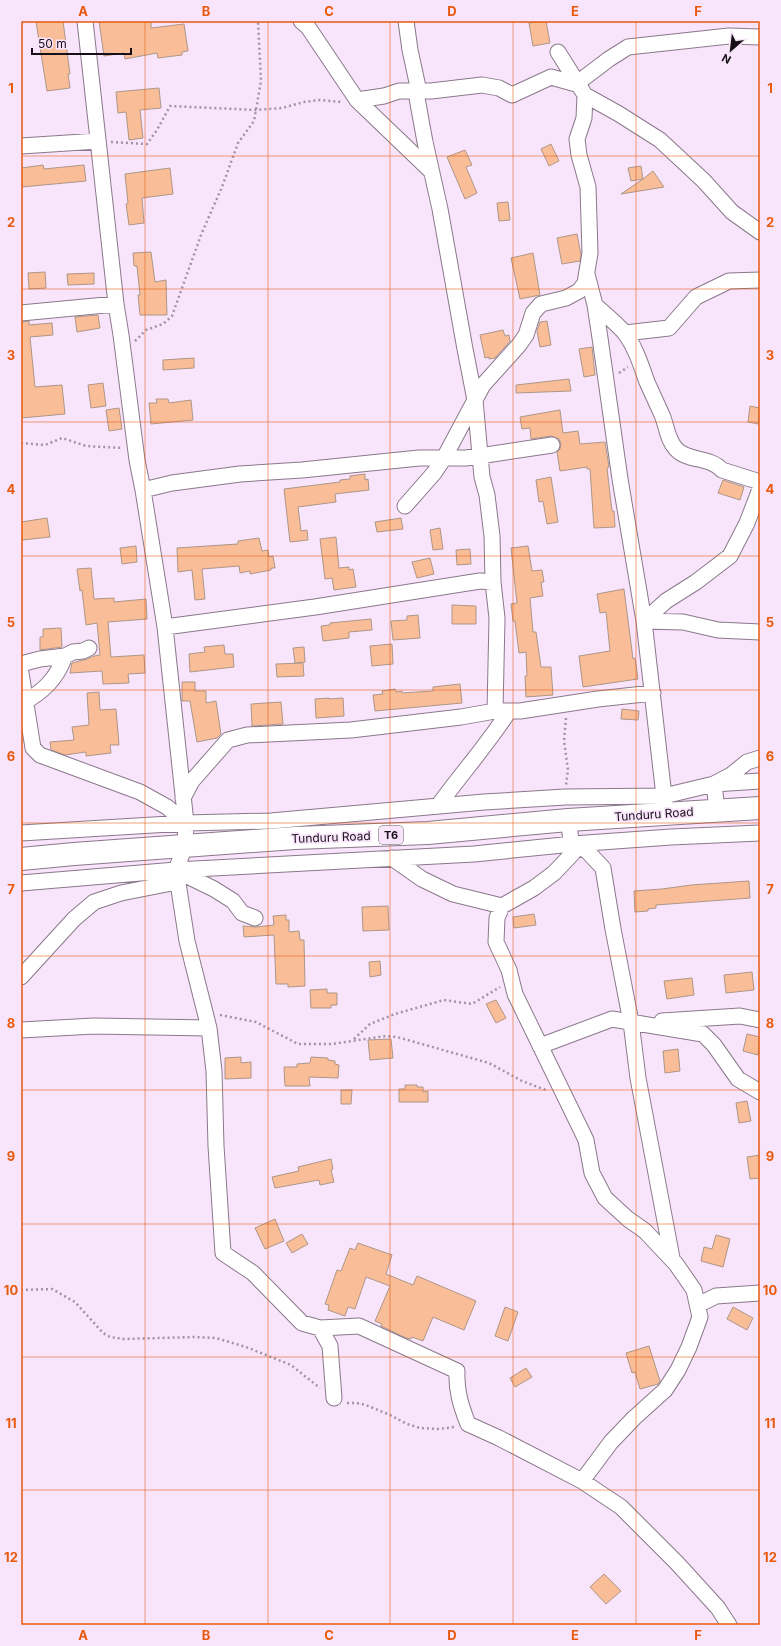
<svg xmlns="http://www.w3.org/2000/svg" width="781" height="1646" font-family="Inter,sans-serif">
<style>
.building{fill:#f9bd98;stroke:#ae9687}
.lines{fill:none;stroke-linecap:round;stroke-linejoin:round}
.street-casing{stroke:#8a788b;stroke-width:17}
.highway-casing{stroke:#8a788b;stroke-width:24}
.path{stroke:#a192a3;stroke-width:2.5;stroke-dasharray:2 3;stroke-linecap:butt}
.street{stroke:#fff;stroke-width:15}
.highway{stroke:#fff;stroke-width:22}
.grid{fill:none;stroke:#e8590c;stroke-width:1;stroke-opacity:0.55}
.labels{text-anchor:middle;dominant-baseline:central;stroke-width:3.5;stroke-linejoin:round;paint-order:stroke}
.shield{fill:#f9e5fb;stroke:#5b505c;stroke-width:1}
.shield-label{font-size:11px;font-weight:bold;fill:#171018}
.street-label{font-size:12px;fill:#171018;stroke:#f9e5fb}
.neatline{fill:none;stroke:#e8590c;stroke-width:1.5}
.grid-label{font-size:13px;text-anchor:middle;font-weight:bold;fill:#e8590c}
</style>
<rect width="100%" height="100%" fill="#f9e5fb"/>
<!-- building -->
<path class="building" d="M42,21H63L70,74H68L70,88L47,91L36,22Z
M99,21H151V28L184,24L188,51L182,52V55L158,58L157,53L125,59L124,53L104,56Z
M546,21L550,43L533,46L529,23Z
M159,88L161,108L140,110L143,138L129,140L126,112L118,113L116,92Z
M551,144L559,161L549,166L541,149Z
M465,150L472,165L466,167L477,193L465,199L447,157Z
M43,165L44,169L84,165L86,181L22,187L21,168Z
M641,166L643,179L653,171L664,187L621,194L643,179L631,181L628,168Z
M170,168L173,194L142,198L144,223L129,225L126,204L128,203L125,174Z
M508,202L510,220L499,221L497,203Z
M577,234L581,255L580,261L562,264L557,238Z
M151,252L155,282L166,280L167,315H140L138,295H140L137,266H134L133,253Z
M533,253L540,295L520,299L511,258Z
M45,272L46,288L29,289L28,273Z
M94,273V284L68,285L67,274Z
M98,315L100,328L77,332L75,317Z
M29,321V325L52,323L53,335L30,337L35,387L62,385L65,414L21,418V322Z
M547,321L551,345L540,347L537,331L540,322Z
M503,330L505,336L509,335L510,341L495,358L489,359V357L485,358L480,335Z
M592,347L595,375L584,377L579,349Z
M194,358V368L163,370V360Z
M569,379L571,391L516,393V385Z
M103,383L106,406L91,408L88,385Z
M156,399H168L169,403L191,400L193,420L151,424L149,403H157Z
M750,406L760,408L758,424L748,422Z
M119,408L122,429L109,431L106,410Z
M560,410L563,433L578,431L580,444L605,442L609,467L607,468L611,503L612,511H614L615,527L594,528L590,469H587V467L560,471L557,452L560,449L561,444L559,439L551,436L531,439L530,428L522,429L520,417Z
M365,474V480L368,479L369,490L335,494L336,502L298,507L301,531L307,530L308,540L290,542L284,489L340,482V480L350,479V476Z
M551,477L558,522L547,524L543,501L539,502L536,480Z
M723,480L744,487L740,500L718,493Z
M47,518L50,537L22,540L21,522Z
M401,518L403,529L377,532L375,522Z
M440,528L443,549L433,550L430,530Z
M336,537L339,568L349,567V570L353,569L356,587L334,590L332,578L325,579L320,539Z
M259,538L262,551L268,550L269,557L273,556L275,568H271V570L250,574V571L240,573L239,566L202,569L205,599L195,600L192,570L178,572L177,548L238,544V541Z
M136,546L137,562L122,564L120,548Z
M528,546L532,571L542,570L544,582H541L543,596L530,598L533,632H536L541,667H551L553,695L526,697L525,676H527L526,652L519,653L515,621H513L511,604L517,603L511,548Z
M470,549L471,564L457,565L456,550Z
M430,558L434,574L417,578L412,562Z
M91,568L94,599L114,598V602L146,599L147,619L108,622L111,657L144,655L145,673L128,674L129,683L103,684L102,671L70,673L72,663L87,659L94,656L100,655L97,623L86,625L82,590L80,591L77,569Z
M624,589L633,659L635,658L638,679L583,687L579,656L610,651L606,612L600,613L597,594Z
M452,605L476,606V624H452Z
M418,615L420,638L393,640L391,621L407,620V616Z
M371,619L372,630L349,632V638L323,641L321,626L330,625V623Z
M61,628L62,647L40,650V637H43V629Z
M392,644L393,664L372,666L370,646Z
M224,645L225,654H233L234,667L190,672L189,654L205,652L204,647Z
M304,647L305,662L295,663L293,648Z
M303,663L304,676L277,677L276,664Z
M182,682H195V691H206V703L216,701L221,734L217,738L197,742L190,701H182Z
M460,684L462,703L375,711L373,695L383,694L382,691L395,689L396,692L402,691V693L433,691V687Z
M99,692L100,710L116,709L119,745H110L111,753L86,756V752L65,755L51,750L50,742L74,740L72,727L89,725L87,693Z
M329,698V699L343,698L344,716L316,718L315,699Z
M281,702L283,724L252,726L251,704Z
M622,709L639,711L638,720L621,719Z
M749,881L750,898L656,905V908L648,909V911L635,912L634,891L662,889L691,885Z
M388,906L389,930L363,931L362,907Z
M534,914L536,925L514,928L513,917Z
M286,915V920H289V932L299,931L300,940H304L305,986L288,987V984H276L274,935L244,937L243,926L256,927L274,925L273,916Z
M380,961L381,975L370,977L369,962Z
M752,972L754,990L726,993L724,975Z
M692,978L694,995L667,999L664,981Z
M327,989V993H337V1005H331V1008H311L310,990Z
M496,1000L506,1018L496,1023L486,1004Z
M747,1034L760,1037L758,1055L743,1051Z
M391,1039L393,1058L370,1060L368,1040Z
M678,1049L680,1071L665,1073L663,1051Z
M241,1057V1063L251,1062V1078L225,1079V1058Z
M311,1057L328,1058V1060L335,1061V1064L339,1065L338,1078L309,1077L310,1086H285L284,1067H297V1064L310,1063Z
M405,1085H417V1087H423V1092L428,1091V1102H399V1089H405Z
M341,1090H352L351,1104H341Z
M747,1101L751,1121L739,1123L736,1103Z
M760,1155V1178L750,1179L747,1157Z
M331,1159L333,1169L331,1170L334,1182L320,1185L319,1180L275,1188L272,1177L299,1171L298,1167Z
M275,1219L284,1241L265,1249L255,1228Z
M302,1234L308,1244L292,1253L286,1243Z
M716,1235L730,1239L723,1267L701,1261L704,1247L712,1249Z
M358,1243L392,1255L386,1274L413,1285L417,1276L476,1301L464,1330L433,1317L423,1341L412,1337L411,1339L406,1338L381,1326L382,1324L375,1321L390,1286L366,1277L355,1309L348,1307L345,1316L328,1310L329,1305L325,1304L337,1270L341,1271L350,1248L355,1250Z
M505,1307L518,1312L508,1341L495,1336Z
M733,1307L753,1318L747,1330L727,1319Z
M649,1346L660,1381L658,1384L640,1389L635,1372L632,1373L626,1353Z
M526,1368L532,1377L515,1387L510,1378Z
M604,1574L621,1591L606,1604L590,1587Z"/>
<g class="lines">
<defs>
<path id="street" d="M85,21L116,304L121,335L137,460L143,490L165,627L186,823L185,846L176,870L187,941L209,1028L214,1071L216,1146L223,1253L253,1273L302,1323L320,1328L330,1346L334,1398
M301,21L308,27L357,100L431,171
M406,21L410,50L418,87L417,98L425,142L440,209L465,349L475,400L482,477L487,495L492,536L493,582L497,618L495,711
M585,95L619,114L660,140L704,181L732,212L760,232
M357,100L384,96L399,91H431L482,85L499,88L512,95L551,77L576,84L609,59L628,47L729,36L760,37
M21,146L98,141
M587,274L595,305L600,338L620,479L644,621L665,805
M595,305C605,314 615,322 624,332C635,346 641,365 647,382C652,393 657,404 662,415C667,427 667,439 676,449C688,462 709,456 722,470L760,482
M21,313L116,304
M625,333L669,328L696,297L729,281L760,280
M143,490L172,483L240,474L302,470L419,458H466L552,445
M405,506L434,473L444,458L483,385L519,345L526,335L533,313L541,304L566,298L579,291L585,283L590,253L588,187L579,155L577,139L584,118L585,95L558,52
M644,621L666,601L696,582L730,556L747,523L760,489
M644,621L683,622L718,630L760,632
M165,627L315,607L480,581L493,582
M21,664L40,659L65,656L73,652L83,651L89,648
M21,673L33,748L40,755L140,792L167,807L186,823
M21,704C43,692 56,680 65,656
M183,798L192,781L228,740L247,735L351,730L461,717L495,711H520L598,699L653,693
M438,806C461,774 488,744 509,711
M717,810L714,784L731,775L747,762L760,758
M568,820L573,853L554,873L534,888L502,906L497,918L496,942L509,970L515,994L586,1140L592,1173L605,1198L628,1219L645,1231L676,1264L694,1290L700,1317L689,1347L678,1370L665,1390L634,1418L611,1442L582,1481
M21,833L186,823L271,821L484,802L565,797L664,796L714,784L760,781
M573,844L587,851L603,868L613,929L631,1022L638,1078L672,1258
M392,858L422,879L453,894L502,906
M177,871L214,889L233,901L242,913L255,918
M21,883L176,870L474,854L573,844L671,837L760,833
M21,977L74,919L94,902L121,893L177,882
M662,1021L740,1016L760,1020
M21,1030L94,1026L209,1028
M540,1046L612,1019L703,1034L714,1045L738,1079L760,1092
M698,1305L716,1296L760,1293
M320,1328L359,1326L457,1371C456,1391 461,1406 468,1424L499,1438L582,1481L621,1507L677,1563L718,1608L729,1625"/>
<path id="highway" d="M21,859L74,854L295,838L428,833L568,820L760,808"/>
</defs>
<!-- street casing -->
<use href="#street" class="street-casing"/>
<!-- highway casing -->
<use href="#highway" class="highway-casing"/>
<!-- path -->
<path class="path" d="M111,142L147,144L157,130L170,106L256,110L282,108L304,102L320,100L342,102
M135,341L146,330L163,324L172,316L201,235L222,187L238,143L254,121L261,81L258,21
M619,373L628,367
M21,443L45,445L62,438L86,446L123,448
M566,718L564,741L568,770L566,785
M220,1015L256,1022L298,1044H332L386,1036L397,1037L489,1063L522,1081L546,1090
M354,1039L370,1024L395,1014L444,1000L472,1004L500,987
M21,1290L52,1289L75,1302L103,1333L110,1337L124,1339L194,1337L216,1338L246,1347L291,1365L320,1388
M347,1403H357L366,1405L390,1415L407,1424L420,1428L439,1429L454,1427"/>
<!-- street -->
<use href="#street" class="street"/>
<!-- highway -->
<use href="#highway" class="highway"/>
</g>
<!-- grid -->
<path class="grid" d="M145,21V1625M268,21V1625M390,21V1625M513,21V1625M636,21V1625M21,156H760M21,289H760M21,422H760M21,556H760M21,690H760M21,823H760M21,956H760M21,1090H760M21,1224H760M21,1357H760M21,1490H760"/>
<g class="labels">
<!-- shield labels -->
<rect class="shield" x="379" y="826" width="24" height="18" rx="3"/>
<g class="shield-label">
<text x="391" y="835">T6</text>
</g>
<!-- street labels -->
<g class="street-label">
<text transform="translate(654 814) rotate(-4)">Tunduru Road</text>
<text transform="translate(331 837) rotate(-2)">Tunduru Road</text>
</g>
</g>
<!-- border -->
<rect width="781" height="1646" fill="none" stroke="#f9e5fb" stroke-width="44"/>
<!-- north arrow -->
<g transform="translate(731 50) rotate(208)" stroke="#f9e5fb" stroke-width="3" paint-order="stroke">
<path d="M0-3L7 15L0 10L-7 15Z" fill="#171018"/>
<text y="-6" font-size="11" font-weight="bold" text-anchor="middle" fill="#171018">N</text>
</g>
<!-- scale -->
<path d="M32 48v6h99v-6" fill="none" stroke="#171018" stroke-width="2"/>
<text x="38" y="48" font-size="12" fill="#171018" stroke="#f9e5fb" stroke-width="3" paint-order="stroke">50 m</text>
<rect x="22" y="22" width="737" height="1602" class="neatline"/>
<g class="grid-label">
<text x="83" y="16">A</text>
<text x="206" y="16">B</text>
<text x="329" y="16">C</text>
<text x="452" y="16">D</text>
<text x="575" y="16">E</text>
<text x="698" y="16">F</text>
<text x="11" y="93">1</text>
<text x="770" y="93">1</text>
<text x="11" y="227">2</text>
<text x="770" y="227">2</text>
<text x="11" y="360">3</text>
<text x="770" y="360">3</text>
<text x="11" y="494">4</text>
<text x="770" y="494">4</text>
<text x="11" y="627">5</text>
<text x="770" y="627">5</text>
<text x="11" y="761">6</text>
<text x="770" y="761">6</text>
<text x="11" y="894">7</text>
<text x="770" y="894">7</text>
<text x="11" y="1028">8</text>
<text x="770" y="1028">8</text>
<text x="11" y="1161">9</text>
<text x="770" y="1161">9</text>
<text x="11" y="1295">10</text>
<text x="770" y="1295">10</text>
<text x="11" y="1428">11</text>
<text x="770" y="1428">11</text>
<text x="11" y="1562">12</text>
<text x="770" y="1562">12</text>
<text x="83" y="1640">A</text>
<text x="206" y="1640">B</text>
<text x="329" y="1640">C</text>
<text x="452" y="1640">D</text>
<text x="575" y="1640">E</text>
<text x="698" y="1640">F</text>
</g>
</svg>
